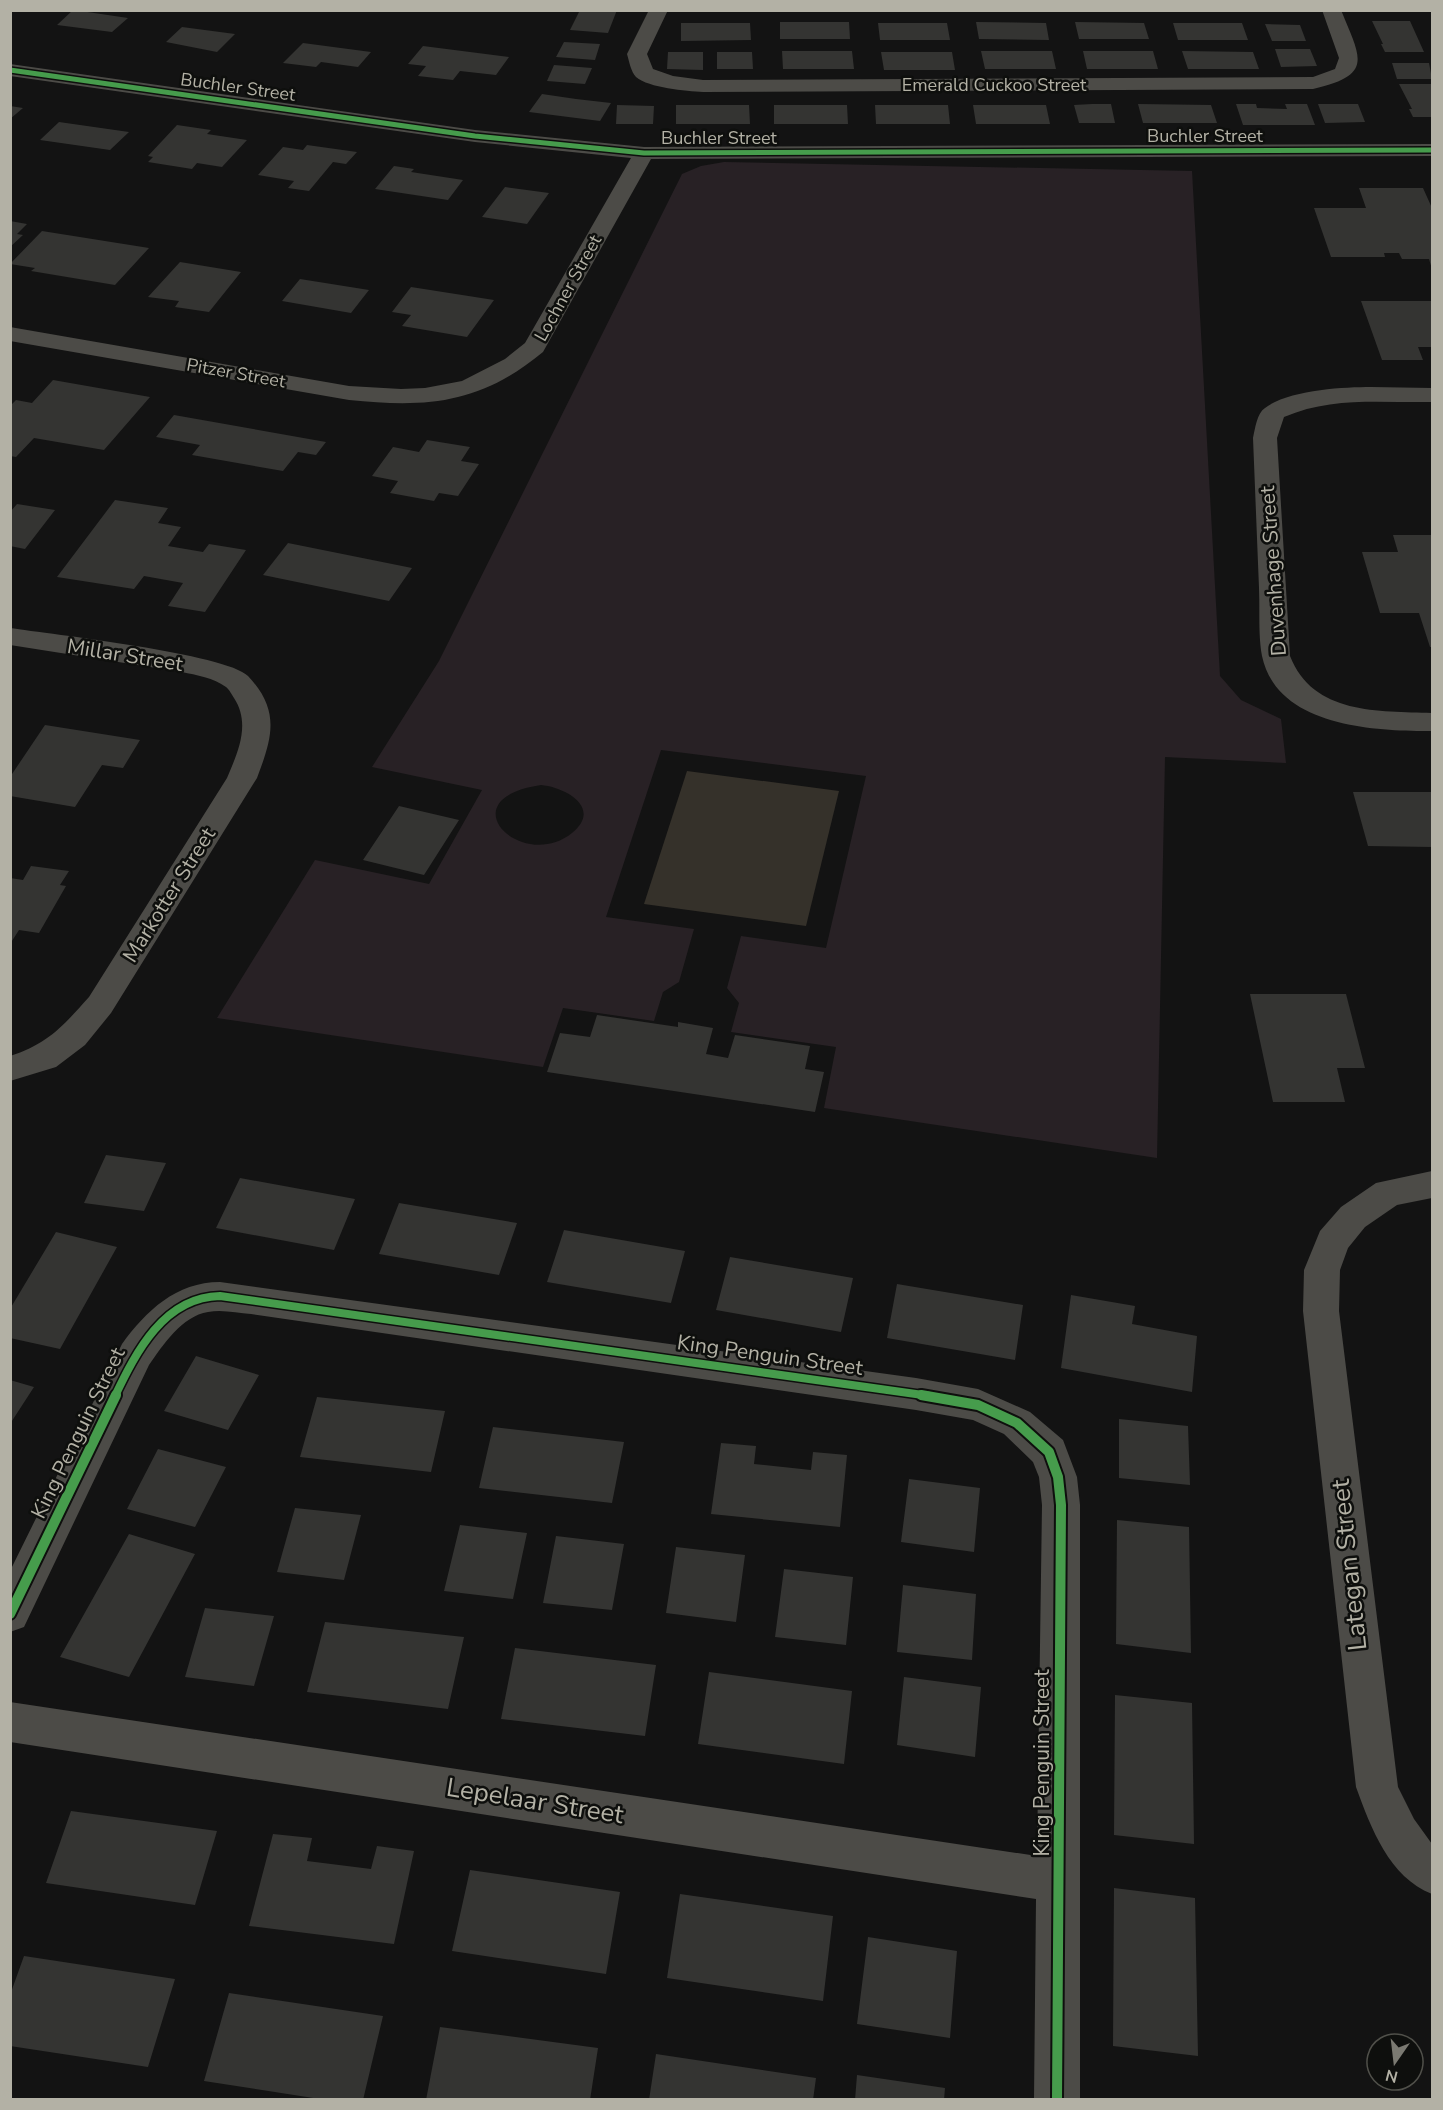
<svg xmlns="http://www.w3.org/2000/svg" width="1443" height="2110" font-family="'Nunito Sans',sans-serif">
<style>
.green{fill:#282125;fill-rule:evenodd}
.water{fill:#35312a}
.building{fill:#343432}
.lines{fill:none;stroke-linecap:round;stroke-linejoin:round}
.minor{fill:#4c4b47;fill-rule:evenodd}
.cycleway-far2-casing{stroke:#0e0f0d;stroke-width:8}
.cycleway-far1-casing{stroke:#0e0f0d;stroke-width:11}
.cycleway-casing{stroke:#0e0f0d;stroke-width:14}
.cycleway-far2{stroke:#469c4c;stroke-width:5}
.cycleway-far1{stroke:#469c4c;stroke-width:8}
.cycleway{stroke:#469c4c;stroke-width:10}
.labels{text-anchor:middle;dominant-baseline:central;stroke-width:5;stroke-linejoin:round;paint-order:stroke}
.far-street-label{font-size:18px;fill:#b3b1a5;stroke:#0e0f0d}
.street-label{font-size:21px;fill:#b3b1a5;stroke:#0e0f0d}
.near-street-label{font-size:26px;fill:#b3b1a5;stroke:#0e0f0d}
</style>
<rect width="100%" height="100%" fill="#131313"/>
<!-- green -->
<path class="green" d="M724,162L1192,171L1220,676L1241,700L1281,719L1286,763L1165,757L1157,1158L824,1108L836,1047L731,1032L739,1003L727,988L741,936L826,948L866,776L661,750L606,917L694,929L679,982L663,992L654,1021L563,1008L543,1067L217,1018L315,860L429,884L482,790L372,767L439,661L682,174L701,166ZM541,785C565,787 603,808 572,833C522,873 446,799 541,785Z"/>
<!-- water -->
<path class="water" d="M687,771L839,791L806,926L644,904Z"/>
<!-- building -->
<path class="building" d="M73,10H74L128,18L112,32L57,25Z
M580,10H617L608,33L570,30Z
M1372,21H1410L1424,52H1385L1381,44H1383Z
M780,22H849L850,39H780Z
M976,22L1046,23L1049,40L979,39Z
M1075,22L1144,23L1149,39H1079Z
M681,23H750L751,40L681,41Z
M878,23H947L950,40H880Z
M1173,23H1242L1248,40H1178Z
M1265,24L1300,25L1306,41H1272Z
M182,27L235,34L217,52L166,42Z
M564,42L600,44L595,60L556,57Z
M303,43L371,52L358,67L321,62L316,67L283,63Z
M423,46L509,57L496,75L460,71L453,80L418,76L426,66L408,64Z
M1275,49H1310L1317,66L1281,67Z
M782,51H852L854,69H783Z
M981,51H1052L1056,69H985Z
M1083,51H1153L1158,69H1087Z
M1182,51L1253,52L1259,69H1188Z
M668,52H703V70L667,69Z
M717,52H752L753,69H717Z
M881,52H952L955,70H884Z
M1392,63H1429L1432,79H1397Z
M554,65L592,68L585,84L547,81Z
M1399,84H1432V117H1413L1409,109H1412Z
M542,94L576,99L611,103L600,121L529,112Z
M1092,104H1111L1115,123H1079L1074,105Z
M1138,104L1211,105L1217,123H1143Z
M1236,104H1256L1257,108L1287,109L1285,104H1307L1315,125H1243Z
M1318,104H1358L1365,122L1325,123Z
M617,105L654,106L653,124H616Z
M676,105H749L750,124H676Z
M774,105H847L848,124H774Z
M875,105H948L950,124H876Z
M973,105H1046L1050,124H976Z
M10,106L23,108L10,119Z
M59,122L129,132L110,150L40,140Z
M177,125L211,130L207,134L247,140L222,167L197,163L192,169L148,162L153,157L148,156Z
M307,145L357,152L346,164L333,162L309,191L288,188L294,181L258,175L283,147L303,150Z
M394,166L414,169L411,172L463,180L448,200L375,189Z
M505,187L549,193L527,224L482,217Z
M1359,188H1423L1432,208V269L1429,259H1402L1399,253H1384L1385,257H1331L1314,208H1366Z
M10,221L27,224L17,234L23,235L10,247Z
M42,231L149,248L115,285L31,271L35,268L10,264Z
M180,262L241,272L209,312L175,307L179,301L148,297Z
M300,279L369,290L351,313L282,301Z
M411,287L494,300L467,337L402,326L411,315L392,312Z
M1361,301H1432V347H1418L1423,360H1382Z
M53,380L150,397L104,450L34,438L16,457L10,456V406L16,400L32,403Z
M174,415L326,442L316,455L298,452L283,471L192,455L200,445L156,437Z
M427,440L470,447L461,461L479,464L458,496L439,493L434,501L390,493L398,481L372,476L393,447L419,452Z
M115,500L168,508L158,523L181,527L168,546L203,552L209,544L246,550L205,612L168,606L183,583L144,576L134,589L57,577Z
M17,504L55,510L25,549L10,546V512Z
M1393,535H1432V647H1430L1419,613H1380L1362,552H1398Z
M288,543L412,568L389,601L263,575Z
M45,725L140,740L123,768L102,765L75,807L10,796V777Z
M1353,792H1432V847L1368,846Z
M399,806L459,820L424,875L363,860Z
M31,866L69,871L60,885L66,886L39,933L19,930L10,944V878L23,880Z
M1250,994H1346L1365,1068H1337L1345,1102H1273Z
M597,1015L678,1027V1022L713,1028L706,1054L728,1058L735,1035L810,1046L805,1069L824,1072L815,1112L547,1072L560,1033L590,1037Z
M106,1155L166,1163L144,1211L84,1203Z
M240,1178L355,1199L334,1250L216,1228Z
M399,1203L517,1223L499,1275L379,1254Z
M564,1230L685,1251L671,1303L547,1282Z
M56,1232L117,1247L60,1349L10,1338V1309Z
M730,1257L853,1278L841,1332L716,1310Z
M897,1284L1023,1305L1015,1360L887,1338Z
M1071,1295L1135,1306L1132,1324L1197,1336L1192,1392L1061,1368Z
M196,1356L259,1375L228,1430L164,1411Z
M10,1380L34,1387L10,1424Z
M317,1397L445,1411L431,1472L300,1457Z
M1119,1419L1188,1426L1190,1485L1119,1478Z
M493,1427L624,1442L612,1503L479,1488Z
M721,1443L756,1446L754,1464L811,1470L813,1452L847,1455L840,1527L711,1514Z
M158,1449L226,1467L195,1527L127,1509Z
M909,1479L980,1488L974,1552L901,1542Z
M295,1508L361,1515L344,1580L277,1572Z
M1117,1520L1189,1527L1191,1653L1116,1644Z
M460,1525L527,1533L513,1599L444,1591Z
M129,1534L195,1554L129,1677L60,1657Z
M556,1536L624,1544L612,1610L543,1603Z
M676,1547L745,1555L736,1622L666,1613Z
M784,1569L853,1577L846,1645L775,1637Z
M903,1585L976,1594L972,1660L897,1652Z
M205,1608L274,1616L254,1686L185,1677Z
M325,1622L464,1637L448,1709L307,1692Z
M515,1648L656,1665L645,1736L501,1719Z
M709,1672L852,1691L844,1764L698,1744Z
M904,1677L981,1687L975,1757L897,1745Z
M1115,1695L1192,1703L1194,1844L1114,1835Z
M71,1811L217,1831L195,1905L46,1883Z
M273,1834L312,1838L307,1861L371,1869L377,1846L414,1851L394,1944L249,1926Z
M470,1870L620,1892L606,1974L452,1951Z
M1114,1888L1195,1898L1198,2056L1113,2046Z
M680,1894L833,1916L823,2001L667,1978Z
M868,1937L957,1951L950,2038L857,2024Z
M24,1956L175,1979L148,2067L10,2046V1995Z
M229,1993L383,2016L363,2100H326L204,2081Z
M440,2027L598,2048L590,2100H426Z
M656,2054L816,2078L813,2100H649Z
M857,2075L945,2088L944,2100H855Z"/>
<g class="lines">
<!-- minor -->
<path class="minor" d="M649,10H668L647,54L653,69L673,76L703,80L1313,77L1335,69L1339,58L1322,10H1341C1361,59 1374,75 1313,89L703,92C686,91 649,88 636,77C631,72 629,61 627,54Z
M10,64L475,130L644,147L1432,144V156L651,159L543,352C480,404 428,408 349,400L10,341V327L349,386L401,389L425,388L462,381L505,359L525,343L631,158L475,142L10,76Z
M1371,387L1432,388V402C1382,403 1332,396 1284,417L1277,438L1290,656C1313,715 1379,711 1432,713V731C1375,731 1277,727 1262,656C1258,635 1260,610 1259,588C1257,538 1255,488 1253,438C1255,429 1257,413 1265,408C1288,390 1343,387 1371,387Z
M10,628C50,634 227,654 248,676C281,711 272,738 257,778L111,1013L85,1045L56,1067L10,1081V1056C48,1044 64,1025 89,997L227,778C238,752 251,724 234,698C232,695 229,689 226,687C214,678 196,675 182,672L10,645Z
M1432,1171V1198L1397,1205L1365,1227L1348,1248L1340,1270L1339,1311L1398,1787L1414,1819L1432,1844V1894C1389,1877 1371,1828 1356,1787L1303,1311L1304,1270L1320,1231L1341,1207L1376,1183Z
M220,1282L916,1378L978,1389L1030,1412L1063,1440L1077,1477L1080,1505V2100H1034L1036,1899L10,1742V1702L1037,1856L1042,1505L1039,1477L1033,1462L1004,1434L973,1420L916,1410L251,1314C237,1313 222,1309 208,1312C182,1316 163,1345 149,1365L24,1627L10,1632V1571L122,1344C146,1311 176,1282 220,1282Z"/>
<defs>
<path id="cycleway-far2" d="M10,70L475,136L644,153L1432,150"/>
<path id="cycleway-far1" d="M115,1396C136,1352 164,1297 220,1296L930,1396"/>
<path id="cycleway" d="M921,1395L978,1405L1017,1423L1049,1452L1058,1477L1061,1505L1057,2100
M10,1614L116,1395"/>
</defs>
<!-- cycleway-far2 casing -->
<use href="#cycleway-far2" class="cycleway-far2-casing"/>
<!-- cycleway-far1 casing -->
<use href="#cycleway-far1" class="cycleway-far1-casing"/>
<!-- cycleway casing -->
<use href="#cycleway" class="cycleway-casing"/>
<!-- cycleway-far2 -->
<use href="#cycleway-far2" class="cycleway-far2"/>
<!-- cycleway-far1 -->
<use href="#cycleway-far1" class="cycleway-far1"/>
<!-- cycleway -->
<use href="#cycleway" class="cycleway"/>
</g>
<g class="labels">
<!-- far-street labels -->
<g class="far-street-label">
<text x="994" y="85">Emerald Cuckoo Street</text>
<text transform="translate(238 87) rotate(8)">Buchler Street</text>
<text x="1205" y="136">Buchler Street</text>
<text x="719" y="138">Buchler Street</text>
<text transform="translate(568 288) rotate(-61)">Lochner Street</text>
<text transform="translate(236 373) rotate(10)">Pitzer Street</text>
</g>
<!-- street labels -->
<g class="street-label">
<text transform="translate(1273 571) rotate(-94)">Duvenhage Street</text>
<text transform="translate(125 655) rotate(9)">Millar Street</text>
<text transform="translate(169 895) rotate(-58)">Markotter Street</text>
<text transform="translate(770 1355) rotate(8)">King Penguin Street</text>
<text transform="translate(78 1433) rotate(-64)">King Penguin Street</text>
<text transform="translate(1042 1763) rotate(-90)">King Penguin Street</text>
</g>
<!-- near-street labels -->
<g class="near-street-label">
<text transform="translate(1349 1565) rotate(-96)">Lategan Street</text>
<text transform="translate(535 1801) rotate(9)">Lepelaar Street</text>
</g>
</g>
<!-- border -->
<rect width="1443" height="2110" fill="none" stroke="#b3b1a5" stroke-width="24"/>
<!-- north arrow -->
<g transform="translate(1395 2062) rotate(194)"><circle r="28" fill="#0e0f0d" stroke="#50504a" stroke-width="1.5"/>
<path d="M0-4.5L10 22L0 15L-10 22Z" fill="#7b7a72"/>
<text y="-9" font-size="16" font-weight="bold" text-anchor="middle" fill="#b3b1a5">N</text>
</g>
</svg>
